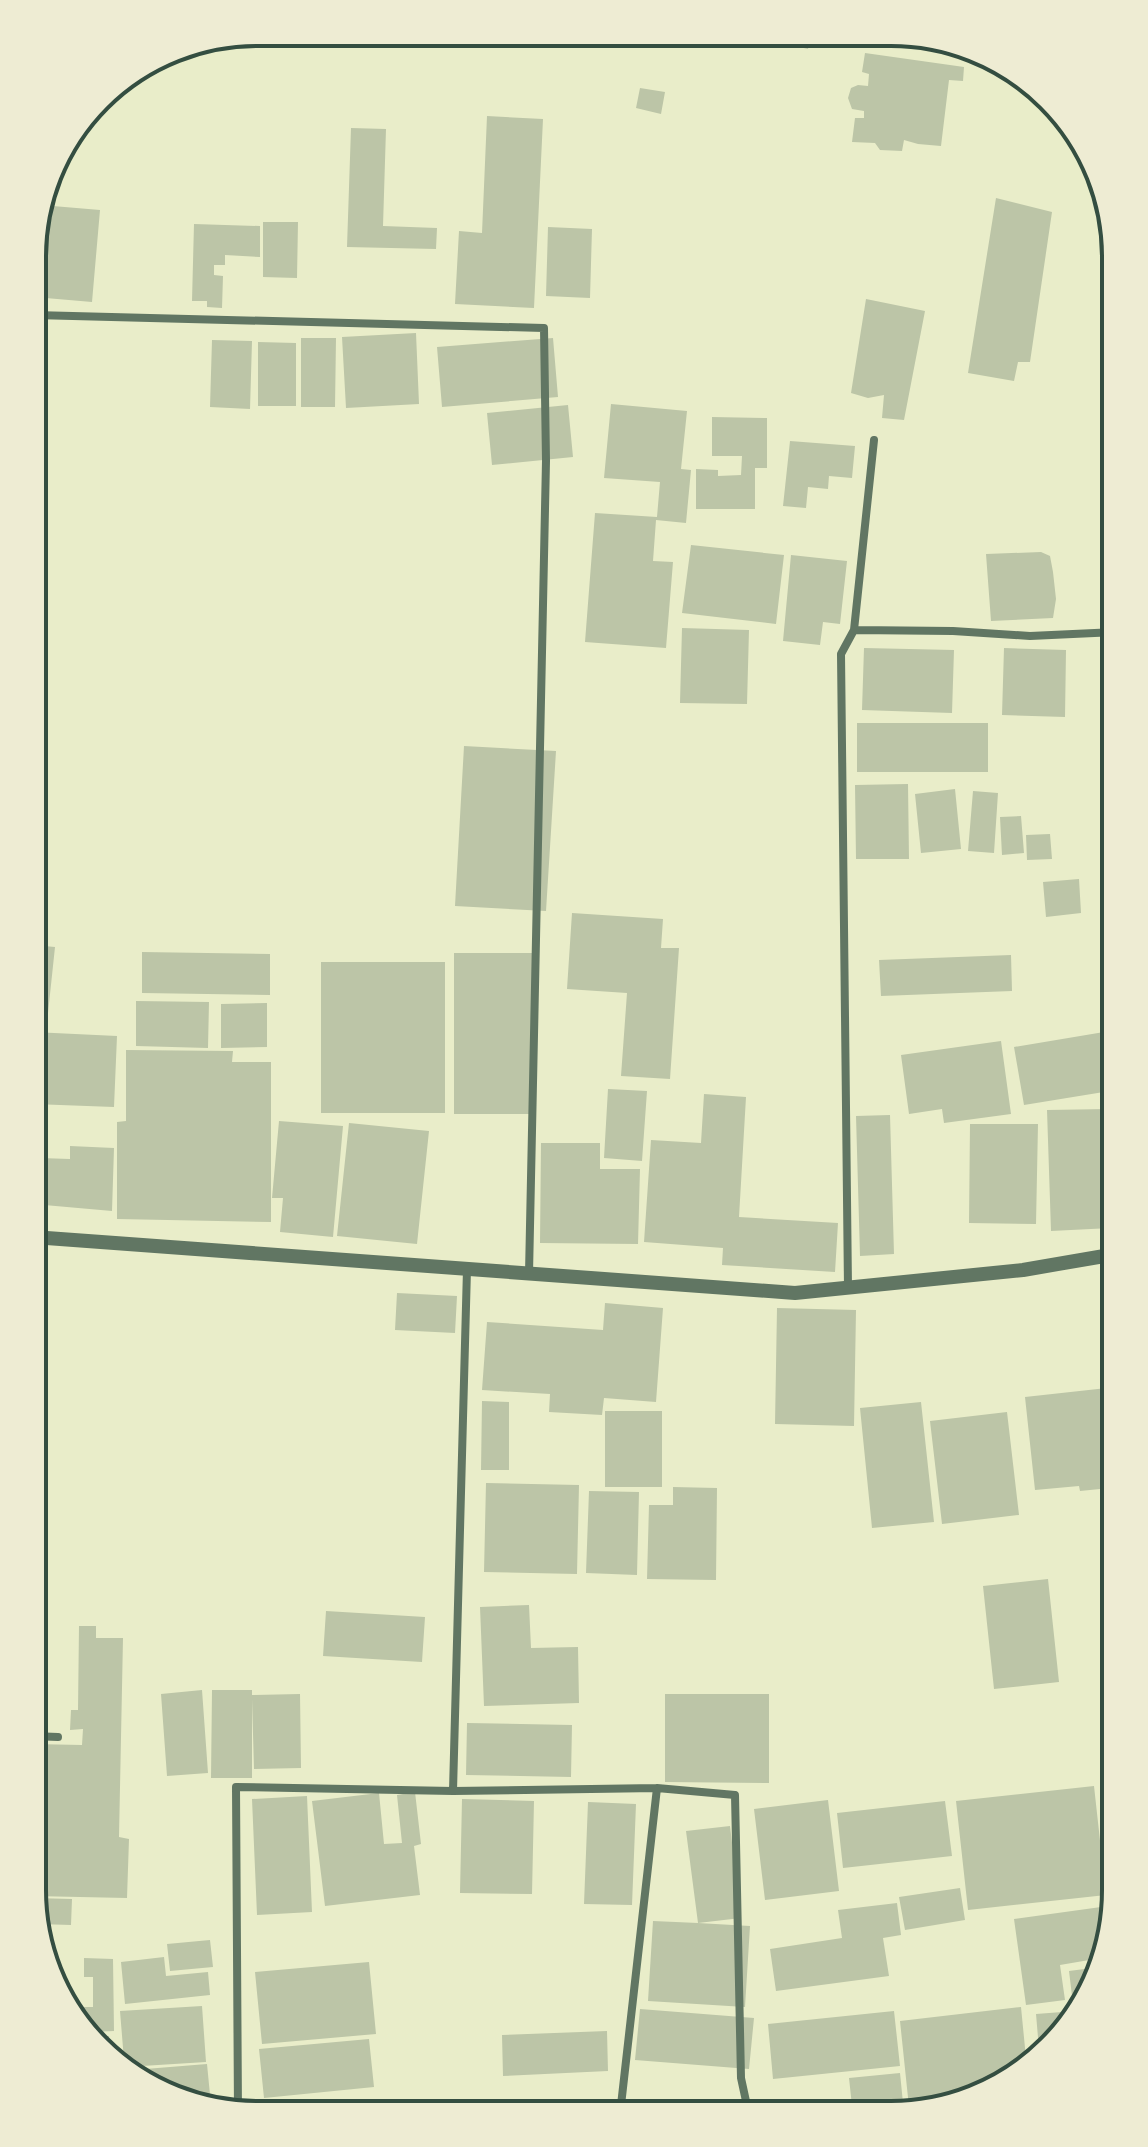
<svg xmlns="http://www.w3.org/2000/svg" width="1148" height="2147" font-family="Barlow,sans-serif">
<style>
.building{fill:#bcc5a7}
.lines{fill:none;stroke-linecap:round;stroke-linejoin:round}
.minor{stroke:#617663;stroke-width:8}
.tertiary{stroke:#617663;stroke-width:14}
.rim{fill:none;stroke:#344e41;stroke-width:4}
</style>
<rect width="100%" height="100%" fill="#e9edc9"/>
<!-- building -->
<path class="building" d="M746,35H811L808,49Z
M865,53L964,67L963,81L949,80L941,146L918,144L904,140L902,151L880,150L875,143L852,142L855,118H864V111L852,109L848,98L851,88L858,85L868,86L869,74L862,72Z
M640,88L665,92L661,114L636,108Z
M487,116L543,119L534,308L455,304L459,231L482,233Z
M351,128L386,129L383,226L437,228L436,249L347,247Z
M996,198L1052,212L1030,362H1018L1014,381L968,373Z
M41,205L100,210L92,302L34,297V271Z
M263,222H298L297,278L263,277Z
M194,224L260,226V257L225,255V265H214V275L223,276L222,308L207,307V301H192Z
M548,227L592,229L590,298L546,296Z
M866,299L925,311L904,420L882,418L884,395L868,398L851,393Z
M416,333L419,404L346,408L342,337Z
M301,338H336L335,407H301Z
M553,338L558,397L442,407L437,347Z
M212,340L252,341L250,409L210,407Z
M258,342L296,343V406H258Z
M611,404L687,411L681,469L691,470L686,523L656,520L653,561L673,562L666,648L585,642L595,513L657,517L660,482L604,478Z
M568,405L573,457L492,465L487,413Z
M712,417L767,418V468H755V509H696V469L718,470V476L741,475L742,456H712Z
M790,441L855,446L852,478L829,476L828,489L808,487L806,508L783,506Z
M691,545L784,555L776,624L682,613Z
M1041,552L1050,556L1053,572L1056,599L1053,618L991,621L986,554Z
M791,555L847,561L840,624L823,622L820,645L783,641Z
M682,628L749,630L747,704L680,703Z
M864,648L954,650L952,713L862,710Z
M1004,648L1066,650L1065,717L1002,715Z
M857,723H988V772H857Z
M464,746L556,751L546,911L455,906Z
M908,784L909,859H856L855,785Z
M955,789L961,849L921,853L915,794Z
M973,791L998,793L994,853L968,851Z
M1021,816L1024,853L1002,855L1000,817Z
M1050,834L1052,859L1027,860L1026,835Z
M1079,879L1081,913L1046,917L1043,882Z
M572,913L663,919L661,948H679L670,1079L621,1076L627,993L567,989Z
M33,945L55,947L48,1013L33,1012Z
M142,952L270,954V995L142,993Z
M454,953H533V1114H454Z
M1011,955L1012,991L881,996L879,960Z
M321,962H445V1113H321Z
M136,1001L209,1002L208,1048L136,1046Z
M267,1003V1047L221,1048V1004Z
M1116,1030V1090L1024,1105L1014,1047Z
M33,1032L117,1036L114,1107L33,1104Z
M1001,1041L1011,1114L944,1123L942,1109L909,1114L901,1055Z
M126,1050L233,1051L232,1062H271V1222L117,1219V1122L126,1121Z
M608,1089L647,1091L642,1161L604,1158Z
M704,1094L746,1097L739,1217L838,1223L835,1272L722,1265L723,1248L644,1242L651,1140L701,1143Z
M33,1108L42,1109L40,1158L70,1159V1146L114,1148L112,1211L33,1204Z
M1109,1109L1111,1228L1051,1231L1047,1110Z
M890,1115L894,1254L860,1256L856,1116Z
M279,1121L343,1126L333,1237L280,1232L283,1198H272Z
M349,1123L429,1131L417,1244L337,1236Z
M970,1124H1038L1036,1224L969,1223Z
M541,1143H600V1169H640L638,1244L540,1243Z
M397,1293L457,1296L455,1333L395,1330Z
M605,1303L663,1308L656,1402L604,1398L602,1415L549,1412L550,1394L482,1390L487,1322L603,1330Z
M777,1308L856,1310L854,1426L775,1424Z
M1116,1387V1411L1104,1412L1108,1447H1116V1476L1109,1477L1110,1488L1080,1491L1079,1486L1035,1490L1025,1397Z
M482,1401L509,1402V1470H481Z
M921,1402L934,1522L872,1528L860,1408Z
M605,1411H662V1487H605Z
M1007,1412L1019,1515L942,1524L930,1421Z
M486,1483L579,1485L577,1574L484,1572Z
M673,1487L717,1488L716,1580L647,1579L649,1505H673Z
M589,1491L639,1492L637,1575L586,1573Z
M1048,1579L1059,1682L994,1689L983,1586Z
M529,1605L531,1648L578,1647L579,1703L484,1706L480,1607Z
M326,1611L425,1617L422,1662L323,1656Z
M79,1626H96V1638H123L119,1837L129,1839L127,1898L33,1896L32,1744L82,1745L83,1729L70,1730L71,1710H78Z
M202,1690L208,1773L167,1776L161,1694Z
M212,1690H252V1695L300,1694L301,1768L254,1769L252,1699V1778H211Z
M665,1694H769V1783L665,1782Z
M467,1723L572,1725L571,1777L466,1775Z
M1094,1786L1106,1895L968,1910L956,1801Z
M415,1792L421,1844L414,1846L420,1895L325,1906L312,1801L379,1793L384,1844L402,1843L397,1795Z
M307,1796L312,1912L257,1915L252,1799Z
M462,1799L534,1801L532,1894L460,1893Z
M828,1800L839,1891L765,1900L754,1809Z
M945,1801L952,1856L843,1868L837,1813Z
M588,1802L636,1804L632,1905L584,1904Z
M730,1826L741,1918L698,1923L750,1926L745,2007L648,2001L653,1921L698,1923L686,1831Z
M960,1888L965,1920L905,1930L899,1897Z
M33,1898L72,1899L71,1925L38,1924Z
M897,1903L901,1935L883,1938L889,1976L776,1991L770,1949L842,1938L838,1910Z
M1101,1907L1105,1933L1095,1959L1060,1965L1065,2000L1026,2005L1014,1919Z
M210,1940L213,1967L170,1971L167,1944Z
M164,1957L166,1976L208,1972L210,1995L125,2004L121,1962Z
M84,1958L113,1959L114,2031L90,2032L78,2013V2007H93V1977H84Z
M369,1962L376,2034L262,2044L255,1972Z
M1092,1968L1078,2003L1073,2004L1069,1971Z
M202,2006L206,2062L126,2067L113,2061L124,2060L120,2011Z
M1021,2007L1026,2058L967,2101L909,2107L900,2021Z
M640,2009L754,2018L749,2069L635,2060Z
M894,2011L900,2066L773,2079L768,2024Z
M1075,2011L1069,2027L1039,2049L1036,2014Z
M607,2031L608,2071L503,2076L502,2035Z
M109,2036L111,2059H109L94,2037Z
M369,2039L374,2087L264,2098L259,2049Z
M207,2064L211,2105L133,2070Z
M900,2073L904,2113L891,2115H853L849,2078Z"/>
<g class="lines">
<!-- minor -->
<path class="minor" d="M34,315L544,328L546,461L529,1274
M854,630L874,440
M848,1288L841,654L854,630L953,631L1030,636L1116,632
M32,1736L58,1737
M657,1788L735,1795L741,2078L749,2115
M453,1791L467,1269
M1115,1879V1858
M238,2113L236,1787L453,1791L657,1788L620,2114"/>
<!-- tertiary -->
<path class="tertiary" d="M33,1237L795,1293L1023,1270L1116,1254"/>
</g>
<!-- crop -->
<path d="M0 0H1148V2147H0ZM257 46H891A211 211 0 0 1 1102 257V1890A211 211 0 0 1 891 2101H257A211 211 0 0 1 46 1890V257A211 211 0 0 1 257 46Z" fill="#eeecd3" fill-rule="evenodd"/>
<path class="rim" d="M257 46H891A211 211 0 0 1 1102 257V1890A211 211 0 0 1 891 2101H257A211 211 0 0 1 46 1890V257A211 211 0 0 1 257 46Z"/>
</svg>
